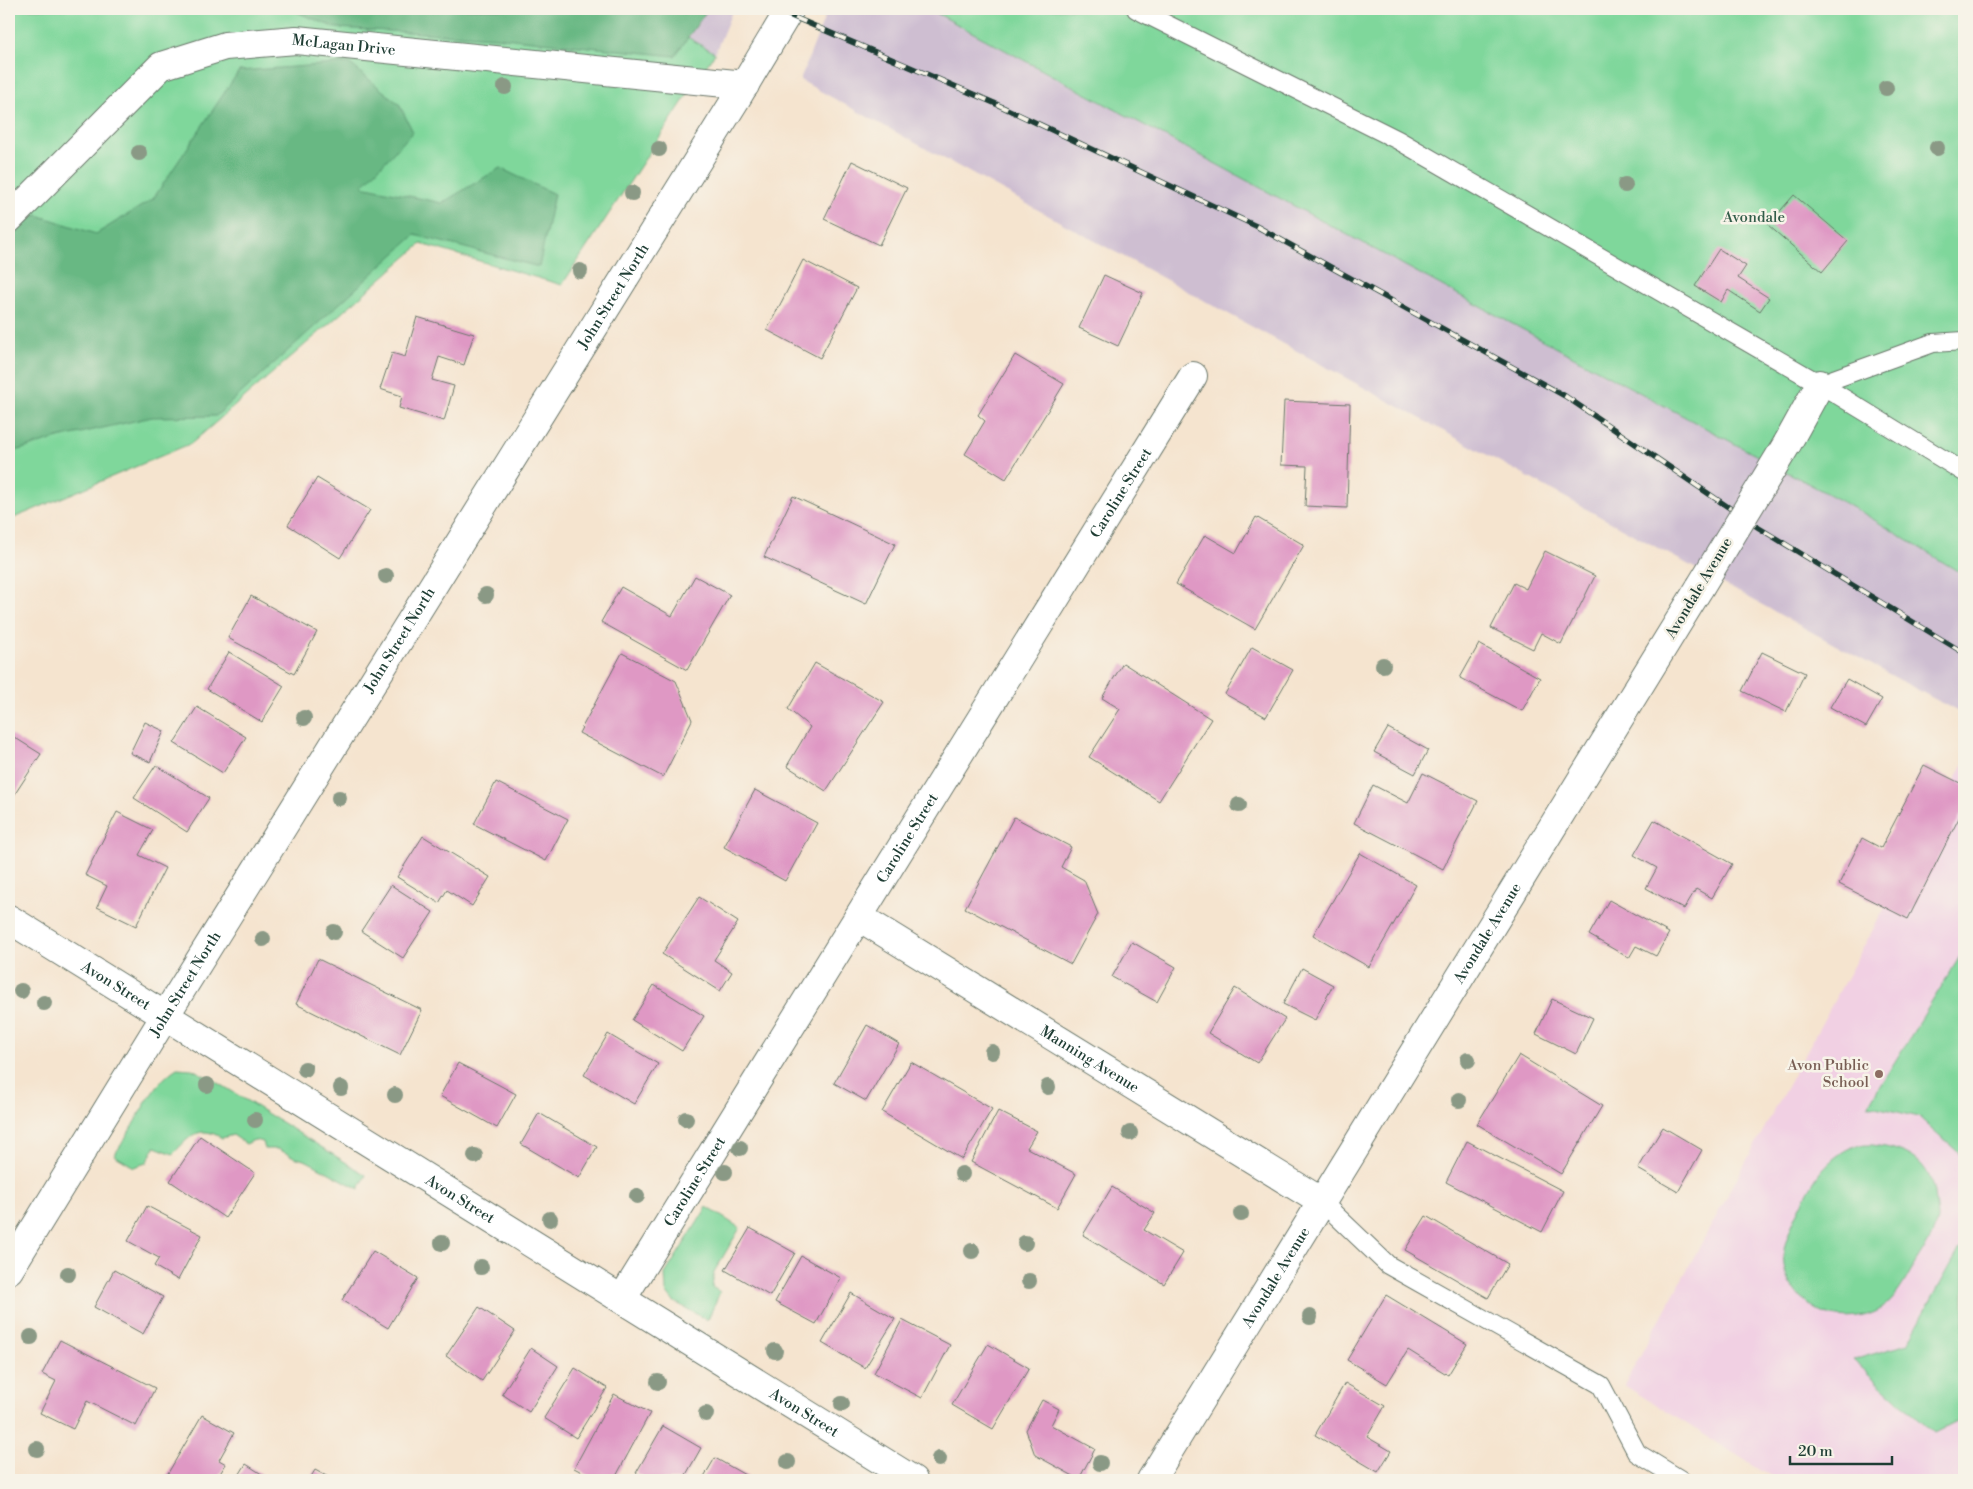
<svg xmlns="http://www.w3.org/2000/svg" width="1973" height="1489" font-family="'Libre Bodoni',serif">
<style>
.built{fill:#f1d0e3}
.industrial{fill:#cebed1}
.green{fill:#7fd79b;stroke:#4f8a68}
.forest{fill:#67b883;stroke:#437a5c}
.building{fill:#df98c4}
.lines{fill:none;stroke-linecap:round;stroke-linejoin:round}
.service-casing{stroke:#6a776a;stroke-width:20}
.minor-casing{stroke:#6a776a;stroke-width:30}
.service{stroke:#fff;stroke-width:18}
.minor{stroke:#fff;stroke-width:28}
.rail-casing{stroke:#1f3d34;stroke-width:5.5}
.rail{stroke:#f7f3e8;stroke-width:4;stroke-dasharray:11;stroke-linecap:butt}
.minor-bridge-casing{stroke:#6a776a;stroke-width:30;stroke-linecap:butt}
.minor-bridge{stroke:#fff;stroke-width:28}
.tree{fill:#8a9985}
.education-dot{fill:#8d6e63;stroke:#f7f3e8;stroke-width:2}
.labels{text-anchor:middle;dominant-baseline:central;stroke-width:5;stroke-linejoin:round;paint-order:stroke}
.street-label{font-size:15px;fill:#1f3d34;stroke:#f7f3e8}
.park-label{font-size:15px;fill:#325c49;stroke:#f7f3e8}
.education-label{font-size:15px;fill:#785e54;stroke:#f7f3e8;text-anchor:end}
</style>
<rect width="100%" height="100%" fill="#f7f3e8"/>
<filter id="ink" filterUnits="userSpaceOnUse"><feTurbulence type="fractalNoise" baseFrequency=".02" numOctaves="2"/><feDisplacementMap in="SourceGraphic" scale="10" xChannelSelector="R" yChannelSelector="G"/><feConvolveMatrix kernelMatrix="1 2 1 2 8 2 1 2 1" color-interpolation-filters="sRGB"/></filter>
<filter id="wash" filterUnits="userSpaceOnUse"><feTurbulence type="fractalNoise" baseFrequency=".0096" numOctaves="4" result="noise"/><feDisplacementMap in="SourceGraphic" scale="20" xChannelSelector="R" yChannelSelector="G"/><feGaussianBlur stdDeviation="1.12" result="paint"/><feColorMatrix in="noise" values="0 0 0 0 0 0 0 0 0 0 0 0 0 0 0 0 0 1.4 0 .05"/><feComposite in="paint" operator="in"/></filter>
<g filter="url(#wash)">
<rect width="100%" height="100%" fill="#f5e4cf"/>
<!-- built -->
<path class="built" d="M1964,763V1480H1777L1624,1385Z"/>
<!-- industrial -->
<path class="industrial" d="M639,9H733L715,53Z
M828,9H929L1863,513L1964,575V715L800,80Z"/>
<!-- green -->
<path class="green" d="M9,9H639L715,53L562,285L421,244L192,443L9,520Z
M929,9H1964V575L1863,513Z
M1964,950V1163L1959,1153L1919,1117L1868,1105Z
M177,1068L192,1069L217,1082L366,1175L359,1189L307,1161L294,1157L278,1149H265L263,1142L254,1140L246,1144L233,1135L222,1138C199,1124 189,1137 173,1154L155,1147L146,1163L134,1167L114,1155C134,1129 149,1085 177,1068Z
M1872,1145C1908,1149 1932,1161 1935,1201C1936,1207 1937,1214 1937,1220C1934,1237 1921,1253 1913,1267C1906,1280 1894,1302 1881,1309C1859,1322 1827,1321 1807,1303C1791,1290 1781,1272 1784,1250C1786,1233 1811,1182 1823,1169C1830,1161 1843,1150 1853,1147C1858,1145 1866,1145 1872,1145Z
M707,1207L740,1228L714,1272L712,1287L720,1292L708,1319H705L673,1301L666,1292L665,1274Z
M1964,1241V1418L1934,1433L1853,1360L1907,1344Z"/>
<!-- forest -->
<path class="forest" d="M289,9H708L675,56L494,37L336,28Z
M349,63L399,104L413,132L362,186L442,203L500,168L554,194L539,267L415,235L216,416L152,417L58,438L9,453V231L37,215L96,234L153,199L239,71Z"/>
<g id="blocks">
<!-- building -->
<path class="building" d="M852,161L907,188L879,245L824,219Z
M1794,195L1848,241L1822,272L1768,225Z
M1719,249L1746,266L1738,278L1769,298L1760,311L1728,290L1721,302L1695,286Z
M803,260L857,288L820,358L767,330Z
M1104,275L1143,293L1118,346L1079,328Z
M417,317L474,334L464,365L439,357L432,380L454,386L444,421L399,408L402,396L380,389L392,353L405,357Z
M1015,355L1064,384L1006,479L965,454L985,421L978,415Z
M1284,401L1350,404L1347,508L1305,506L1307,466L1281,465Z
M317,478L370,510L340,558L288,525Z
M793,496L895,544L866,604L764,557Z
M1256,517L1304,545L1255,629L1176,584L1205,535L1236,553Z
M1545,551L1595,576L1561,644L1541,633L1533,649L1491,628L1514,583L1526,589Z
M695,576L730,595L687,670L601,622L621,587L672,616Z
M251,596L317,632L294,674L228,638Z
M1479,644L1540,678L1522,711L1460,678Z
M1252,647L1293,670L1266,717L1225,694Z
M229,652L284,686L262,722L207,689Z
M1762,652L1805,673L1786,712L1742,691Z
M622,653L676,681L692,720L663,777L579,733Z
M815,663L884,702L826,791L787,766L810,727L788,709Z
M1123,663L1211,719L1159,801L1089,757L1120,709L1102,698Z
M1847,679L1882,699L1866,727L1830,707Z
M197,707L246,737L223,773L174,743Z
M145,722L164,731L150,762L130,753Z
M1388,728L1428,750L1415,774L1374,752Z
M9,734L41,754L9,803Z
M156,765L209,798L187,832L134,798Z
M1924,765L1964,785V808L1908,919L1839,884L1862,838L1881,848Z
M1423,773L1478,801L1443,869L1354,823L1373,785L1408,803Z
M496,782L568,819L546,861L474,824Z
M755,790L817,823L785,881L724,847Z
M117,812L153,830L139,855L165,868L136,926L97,907L107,886L85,875Z
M1014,817L1071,847L1061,867L1084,880L1098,914L1071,964L965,908Z
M1654,820L1732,864L1712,898L1696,889L1684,909L1646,888L1657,868L1634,855Z
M423,836L490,877L472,906L447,890L439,903L397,877Z
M1360,853L1416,885L1369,967L1313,935Z
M391,885L433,912L403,958L361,931Z
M699,897L738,922L714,960L732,972L720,991L662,954Z
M1609,900L1669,933L1656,956L1636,946L1629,958L1589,935Z
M1132,942L1176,967L1157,1002L1112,977Z
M318,959L422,1010L400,1055L296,1004Z
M1302,968L1333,985L1315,1020L1283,1004Z
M654,985L704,1016L682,1051L632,1020Z
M1235,988L1285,1019L1257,1063L1208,1033Z
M1552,999L1593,1018L1576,1054L1536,1034Z
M867,1025L899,1044L866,1101L834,1083Z
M608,1034L658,1064L634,1104L584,1075Z
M1519,1055L1602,1106L1561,1174L1477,1124Z
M911,1062L992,1109L962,1159L882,1112Z
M458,1063L516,1094L497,1128L440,1096Z
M998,1111L1037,1131L1027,1148L1076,1174L1057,1208L971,1162Z
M539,1113L597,1147L579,1178L521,1144Z
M1663,1127L1702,1150L1678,1192L1638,1169Z
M200,1136L255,1173L225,1218L170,1181Z
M1467,1141L1563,1191L1542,1232L1446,1182Z
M1112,1187L1155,1213L1144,1230L1183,1253L1164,1284L1083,1235Z
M147,1206L202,1235L178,1280L154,1266L159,1258L128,1241Z
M1426,1216L1508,1264L1488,1298L1405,1250Z
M750,1228L795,1253L770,1296L725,1270Z
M373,1251L418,1278L388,1328L342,1300Z
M801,1256L841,1278L816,1324L775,1302Z
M114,1270L163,1297L143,1334L94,1307Z
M851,1293L895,1319L865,1368L822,1343Z
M1386,1295L1467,1344L1448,1375L1408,1350L1387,1384L1347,1360Z
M479,1307L515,1331L482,1381L446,1356Z
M902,1320L950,1345L922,1398L874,1373Z
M60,1340L155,1388L136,1426L87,1401L73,1429L40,1413L56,1381L42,1374Z
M988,1344L1029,1368L993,1429L952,1405Z
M531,1348L558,1366L529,1412L502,1394Z
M575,1368L607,1388L576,1438L544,1418Z
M1345,1383L1385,1406L1367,1437L1391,1451L1378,1472L1315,1435Z
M614,1394L650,1413L614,1480H597L574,1468Z
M1042,1400L1059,1409L1051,1425L1095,1449L1079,1479L1035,1455L1026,1430Z
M202,1415L234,1433L219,1460L226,1464L216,1480H164Z
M663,1426L701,1448L683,1480H649L636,1473Z
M715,1458L754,1480H702Z
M246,1464L271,1480H236Z
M315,1470L334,1480H309Z"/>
</g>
</g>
<g filter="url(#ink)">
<use href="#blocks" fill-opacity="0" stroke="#6a776a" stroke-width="1"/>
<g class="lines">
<defs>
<path id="service" d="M1136,9L1398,140L1820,384L1964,472
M1820,384L1933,343L1964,341
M1322,1202L1388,1265L1601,1385L1637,1453L1681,1480"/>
<g id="minor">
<path id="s1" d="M9,219L161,66L225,46L296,40L745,85"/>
<path d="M1787,444L1820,384"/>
<path id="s2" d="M859,917L1322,1202"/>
<path id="s3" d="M9,919L913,1480"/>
<path id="s4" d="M9,1270L165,1016L736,99L790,9"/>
<path id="s5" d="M622,1299L1193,376"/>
<path id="s6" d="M1151,1480L1700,587"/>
</g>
</defs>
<!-- service casing -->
<use href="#service" class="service-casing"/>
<!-- minor casing -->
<use href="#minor" class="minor-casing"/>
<!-- service -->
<use href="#service" class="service"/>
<!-- minor -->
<use href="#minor" class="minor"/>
<defs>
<path id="rail" d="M775,9L994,103L1256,226L1565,396L1759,528L1964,653"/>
</defs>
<!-- rail casing -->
<use href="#rail" class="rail-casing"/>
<!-- rail -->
<use href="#rail" class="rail"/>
<defs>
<path id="minor-bridge" d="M1700,587L1787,444"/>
</defs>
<!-- minor-bridge casing -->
<use href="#minor-bridge" class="minor-bridge-casing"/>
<!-- minor-bridge -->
<use href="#minor-bridge" class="minor-bridge"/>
</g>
<!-- trees -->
<g class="tree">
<circle cx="505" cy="87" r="8"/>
<circle cx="1886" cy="88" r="8"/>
<circle cx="1937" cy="148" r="8"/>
<circle cx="659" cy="149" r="8"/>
<circle cx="139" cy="153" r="8"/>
<circle cx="1625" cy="185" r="8"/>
<circle cx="632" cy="193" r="8"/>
<circle cx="580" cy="271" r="8"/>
<circle cx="386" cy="576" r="8"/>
<circle cx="486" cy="595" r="8"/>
<circle cx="1383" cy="665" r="8"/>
<circle cx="304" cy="718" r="8"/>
<circle cx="339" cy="798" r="8"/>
<circle cx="1239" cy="805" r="8"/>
<circle cx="334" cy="932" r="8"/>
<circle cx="263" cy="939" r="8"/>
<circle cx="21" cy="991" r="8"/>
<circle cx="44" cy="1003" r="8"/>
<circle cx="992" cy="1052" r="8"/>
<circle cx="1468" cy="1060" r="8"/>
<circle cx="305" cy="1069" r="8"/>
<circle cx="207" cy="1085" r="8"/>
<circle cx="1048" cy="1087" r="8"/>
<circle cx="341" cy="1088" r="8"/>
<circle cx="395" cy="1095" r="8"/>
<circle cx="1459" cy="1100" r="8"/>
<circle cx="686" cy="1119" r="8"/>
<circle cx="255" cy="1120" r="8"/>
<circle cx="1130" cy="1133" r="8"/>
<circle cx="740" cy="1148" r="8"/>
<circle cx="475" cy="1156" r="8"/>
<circle cx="725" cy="1172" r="8"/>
<circle cx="962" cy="1174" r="8"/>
<circle cx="637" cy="1196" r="8"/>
<circle cx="1241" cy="1214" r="8"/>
<circle cx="550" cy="1219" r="8"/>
<circle cx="442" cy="1243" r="8"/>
<circle cx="1025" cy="1243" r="8"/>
<circle cx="972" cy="1251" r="8"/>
<circle cx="481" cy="1267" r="8"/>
<circle cx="68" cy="1274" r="8"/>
<circle cx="1029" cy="1281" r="8"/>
<circle cx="1310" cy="1317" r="8"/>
<circle cx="31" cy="1337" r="8"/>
<circle cx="775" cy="1351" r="8"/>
<circle cx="658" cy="1382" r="8"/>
<circle cx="842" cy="1404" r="8"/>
<circle cx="706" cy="1414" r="8"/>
<circle cx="37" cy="1449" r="8"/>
<circle cx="939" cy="1459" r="8"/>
<circle cx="788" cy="1462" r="8"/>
<circle cx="1100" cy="1463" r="8"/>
</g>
</g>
<!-- markers -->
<circle class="education-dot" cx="1879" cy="1074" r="5"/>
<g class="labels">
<!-- street labels -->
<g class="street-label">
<text stroke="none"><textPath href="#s1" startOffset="402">McLagan Drive</textPath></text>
<text stroke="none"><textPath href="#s4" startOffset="1146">John Street North</textPath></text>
<text stroke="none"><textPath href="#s5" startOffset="948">Caroline Street</textPath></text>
<text transform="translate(1699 588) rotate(-59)">Avondale Avenue</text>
<text stroke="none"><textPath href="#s4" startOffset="741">John Street North</textPath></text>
<text stroke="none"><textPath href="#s5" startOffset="542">Caroline Street</textPath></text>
<text stroke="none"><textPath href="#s6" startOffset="642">Avondale Avenue</textPath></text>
<text stroke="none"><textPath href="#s4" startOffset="336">John Street North</textPath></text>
<text stroke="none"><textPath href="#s3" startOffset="126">Avon Street</textPath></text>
<text stroke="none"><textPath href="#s2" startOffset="271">Manning Avenue</textPath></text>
<text stroke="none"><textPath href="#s5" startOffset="138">Caroline Street</textPath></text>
<text stroke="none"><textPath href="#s3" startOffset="531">Avon Street</textPath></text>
<text stroke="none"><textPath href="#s6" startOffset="238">Avondale Avenue</textPath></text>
<text stroke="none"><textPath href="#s3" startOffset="936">Avon Street</textPath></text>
</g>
<!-- park labels -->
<g class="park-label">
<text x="1754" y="217">Avondale</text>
</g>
<!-- education labels -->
<g class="education-label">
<text x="1869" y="1065">Avon Public<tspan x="1869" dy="17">School</tspan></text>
</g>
</g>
<!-- margin -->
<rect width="1973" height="1489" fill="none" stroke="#f7f3e8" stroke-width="30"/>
<!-- scale -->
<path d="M1790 1456v8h102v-8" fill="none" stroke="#1f3d34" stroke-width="2.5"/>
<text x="1798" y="1456" font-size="15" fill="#1f3d34" stroke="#f7f3e8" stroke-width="4" paint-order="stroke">20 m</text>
</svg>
